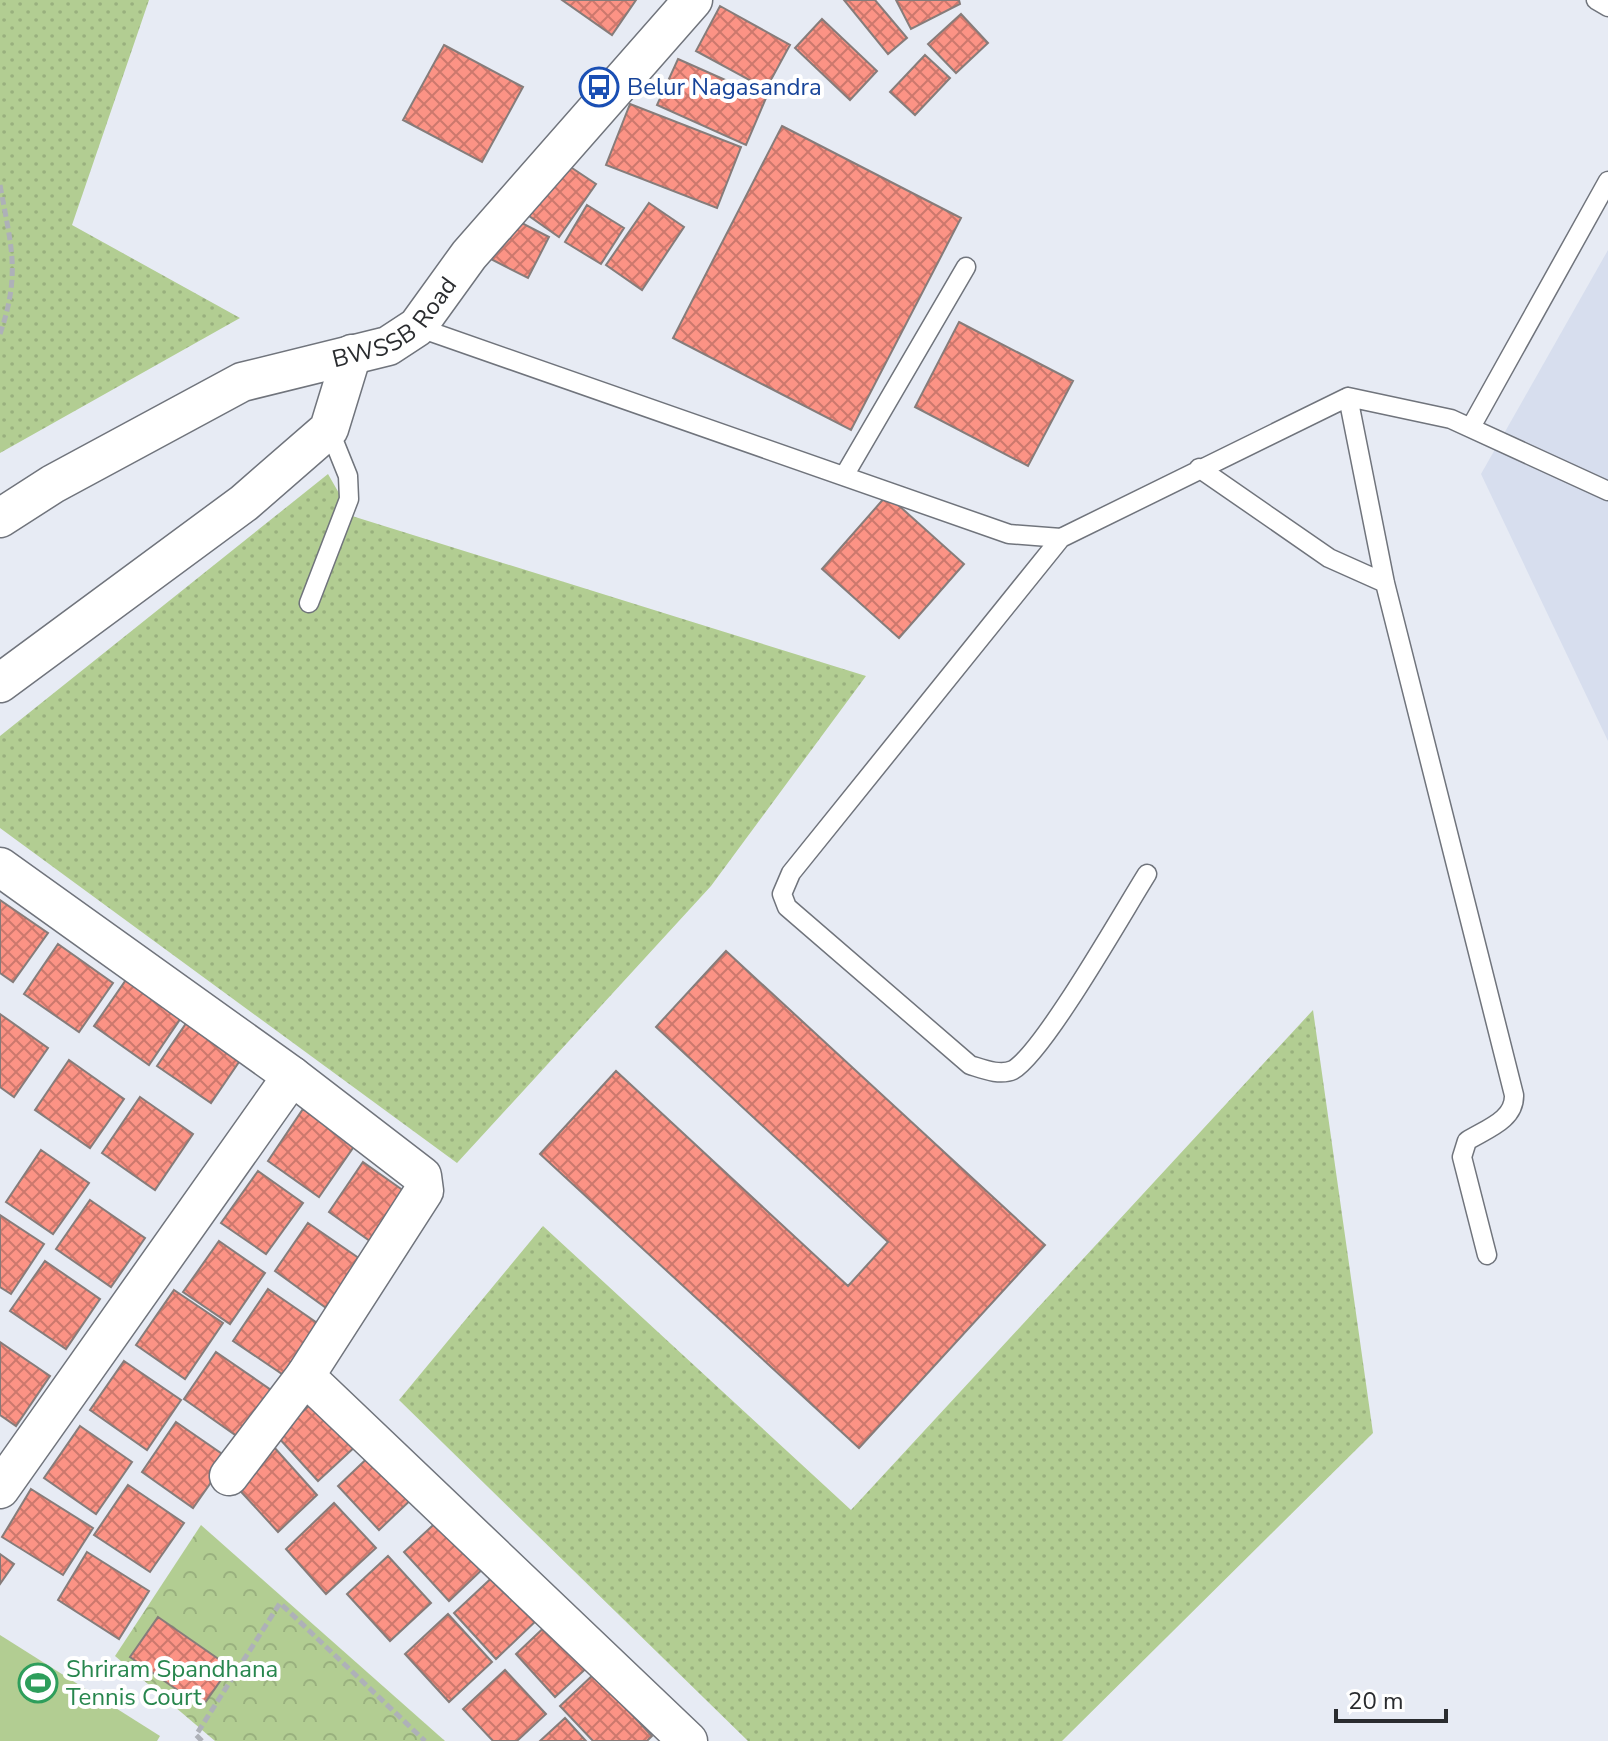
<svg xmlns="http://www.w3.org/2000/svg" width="1608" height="1741" font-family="'Nunito Sans',sans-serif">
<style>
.built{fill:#d7deee}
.grass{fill:url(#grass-dots)}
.park{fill:url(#park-crowns)}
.garden{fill:#b2cd92}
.building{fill:url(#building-cross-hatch);stroke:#867c7a;stroke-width:2}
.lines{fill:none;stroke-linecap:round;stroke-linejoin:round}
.lane-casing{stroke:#70747c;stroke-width:21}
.street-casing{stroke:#70747c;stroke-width:41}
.path{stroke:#aeb1b8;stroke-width:5;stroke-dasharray:8 4;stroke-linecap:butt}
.lane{stroke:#fff;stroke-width:18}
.street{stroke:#fff;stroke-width:38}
.labels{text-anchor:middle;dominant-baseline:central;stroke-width:8;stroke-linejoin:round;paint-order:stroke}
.transit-label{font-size:24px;fill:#164399;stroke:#fff;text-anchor:start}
.street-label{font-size:24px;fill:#2a2c2f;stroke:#fff}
.leisure-label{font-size:24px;fill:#27864d;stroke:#fff;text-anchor:start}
</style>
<defs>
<pattern id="grass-dots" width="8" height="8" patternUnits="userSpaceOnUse" patternTransform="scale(2)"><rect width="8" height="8" fill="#b2cd92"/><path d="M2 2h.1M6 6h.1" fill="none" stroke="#99b07e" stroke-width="1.8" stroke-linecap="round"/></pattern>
<pattern id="park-crowns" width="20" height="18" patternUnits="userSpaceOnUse" patternTransform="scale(2)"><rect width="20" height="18" fill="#b2cd92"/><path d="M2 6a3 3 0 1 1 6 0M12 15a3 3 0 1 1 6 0" fill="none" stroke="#99b07e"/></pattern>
<pattern id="building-cross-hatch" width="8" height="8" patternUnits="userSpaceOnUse" patternTransform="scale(2)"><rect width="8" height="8" fill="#fc9385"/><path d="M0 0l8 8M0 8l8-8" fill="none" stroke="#cc786d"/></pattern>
</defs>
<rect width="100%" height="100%" fill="#e7ebf4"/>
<!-- built -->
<path class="built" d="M1608,250V741L1481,474Z"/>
<!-- grass -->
<path class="grass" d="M0,0H149L72,225L240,318L0,453Z
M328,474L352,516L866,676L711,886L457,1163L0,828V736Z
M1313,1010L1373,1433L1062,1741H748L399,1400L543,1226L851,1510Z"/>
<!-- park -->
<path class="park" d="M201,1525L445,1741H215L115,1656Z"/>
<!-- garden -->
<path class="garden" d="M0,1635L160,1736L157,1741H0Z"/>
<!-- building -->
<path class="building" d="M562,0H636L612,35Z
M844,0H875L907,38L888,54Z
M896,0H959L960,4L911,29Z
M720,6L790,45L766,89L696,51Z
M961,14L988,43L956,73L928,44Z
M822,19L877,71L850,100L795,48Z
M444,45L523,87L482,162L403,120Z
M925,55L950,78L915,115L890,92Z
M678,59L766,98L746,145L657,105Z
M630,104L741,147L717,208L606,165Z
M782,126L961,218L851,430L673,338Z
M560,160L596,184L559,237L522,211Z
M649,203L684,227L642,290L606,265Z
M587,205L624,228L601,264L565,242Z
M508,216L549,237L528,278L487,257Z
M959,322L1073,381L1028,466L915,407Z
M887,495L964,564L899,638L822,569Z
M0,900L48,933L13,982L0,973Z
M58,944L113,983L79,1032L24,994Z
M726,951L1045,1245L859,1448L540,1154L616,1071L848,1286L888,1242L656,1027Z
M128,977L183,1015L149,1065L94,1026Z
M0,1014L48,1048L14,1097L0,1087Z
M187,1022L241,1059L211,1103L157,1066Z
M69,1060L124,1099L90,1148L35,1110Z
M140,1097L193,1134L155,1190L102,1153Z
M303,1109L355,1145L319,1197L268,1161Z
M41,1150L89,1183L53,1234L6,1202Z
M363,1162L411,1196L377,1246L329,1212Z
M258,1171L303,1203L266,1254L221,1223Z
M90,1200L145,1238L111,1287L56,1249Z
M0,1215L44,1244L11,1294L0,1287Z
M308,1223L363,1261L329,1310L275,1271Z
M219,1241L265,1273L230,1324L183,1292Z
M45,1261L100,1299L66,1349L10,1311Z
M268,1289L323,1327L288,1378L233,1341Z
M174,1290L223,1323L185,1379L136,1345Z
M0,1342L50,1376L16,1426L0,1415Z
M216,1352L274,1392L241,1439L184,1399Z
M124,1361L181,1400L147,1450L90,1410Z
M316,1399L357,1445L318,1481L277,1436Z
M176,1422L228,1458L193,1508L142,1472Z
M80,1426L132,1462L96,1514L44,1478Z
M273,1446L317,1495L278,1532L233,1483Z
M377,1449L418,1493L379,1530L338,1486Z
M128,1485L184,1523L150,1572L94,1535Z
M31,1489L93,1528L63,1575L2,1537Z
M334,1503L376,1548L326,1594L286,1549Z
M443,1516L488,1564L449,1601L404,1552Z
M87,1552L149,1591L119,1639L58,1600Z
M0,1554L14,1564L0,1584Z
M388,1556L431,1603L390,1641L347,1594Z
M498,1572L540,1617L496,1659L454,1613Z
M448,1614L492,1662L449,1702L405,1654Z
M158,1617L230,1667L202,1707L130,1657Z
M552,1620L592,1663L555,1697L516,1654Z
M505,1670L546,1714L517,1741H493L463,1709Z
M594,1674L652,1736L647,1741H593L560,1706Z
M565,1718L586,1741H540Z"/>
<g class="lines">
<defs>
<path id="lane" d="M1596,0L1608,7
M417,327L1009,534L1061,538L1348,397L1451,419L1608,491
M1348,397L1385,583L1514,1095C1515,1120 1486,1129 1467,1141L1462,1157L1487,1255
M1471,427L1608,181
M1199,468L1329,558L1385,583
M844,476L966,267
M1061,538L791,873L782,894L787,907L970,1065C983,1069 1000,1076 1013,1070C1044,1052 1123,912 1147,874
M309,603L349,499L348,476L329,429"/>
<g id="street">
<path id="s1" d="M0,518L53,484L242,382L388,346L417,327L469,255L693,0"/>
<path d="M0,683L244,503L329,429L352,354"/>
<path d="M0,867L292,1076L422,1176L424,1191L305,1376L688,1741"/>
<path d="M229,1476L305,1376"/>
<path d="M0,1489L292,1076"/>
</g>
</defs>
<!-- lane casing -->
<use href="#lane" class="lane-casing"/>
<!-- street casing -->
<use href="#street" class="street-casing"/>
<!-- path -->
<path class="path" d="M0,185C11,246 21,273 0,334
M202,1741L196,1735L280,1603L425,1741"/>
<!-- lane -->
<use href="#lane" class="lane"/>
<!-- street -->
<use href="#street" class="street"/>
</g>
<!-- icons -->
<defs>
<symbol id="bus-ring" viewBox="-11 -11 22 22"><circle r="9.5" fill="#fff" stroke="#1a4fb4" stroke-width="1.5"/><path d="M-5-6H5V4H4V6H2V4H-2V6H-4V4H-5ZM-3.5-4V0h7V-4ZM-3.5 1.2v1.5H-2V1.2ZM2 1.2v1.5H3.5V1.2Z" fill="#1a4fb4"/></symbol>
<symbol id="stadium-ring" viewBox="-11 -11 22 22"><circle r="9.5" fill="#fff" stroke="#2e9e5b" stroke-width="1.5"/><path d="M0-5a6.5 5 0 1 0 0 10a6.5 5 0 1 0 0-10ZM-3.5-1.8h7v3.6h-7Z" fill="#2e9e5b"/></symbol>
</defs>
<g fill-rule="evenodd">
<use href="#bus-ring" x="577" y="65" width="44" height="44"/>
<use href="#stadium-ring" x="16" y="1661" width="44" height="44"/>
</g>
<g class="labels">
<!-- transit labels -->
<g class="transit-label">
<text x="627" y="87">Belur Nagasandra</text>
</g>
<!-- street labels -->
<g class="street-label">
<text stroke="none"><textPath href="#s1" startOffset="446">BWSSB Road</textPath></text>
</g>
<!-- leisure labels -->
<g class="leisure-label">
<text x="66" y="1669">Shriram Spandhana<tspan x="66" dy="28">Tennis Court</tspan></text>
</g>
</g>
<!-- scale -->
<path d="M1336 1709v12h110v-12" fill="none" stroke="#2a2c2f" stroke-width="4"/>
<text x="1348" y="1709" font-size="24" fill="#2a2c2f" stroke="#ffffff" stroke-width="6" paint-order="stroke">20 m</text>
</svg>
